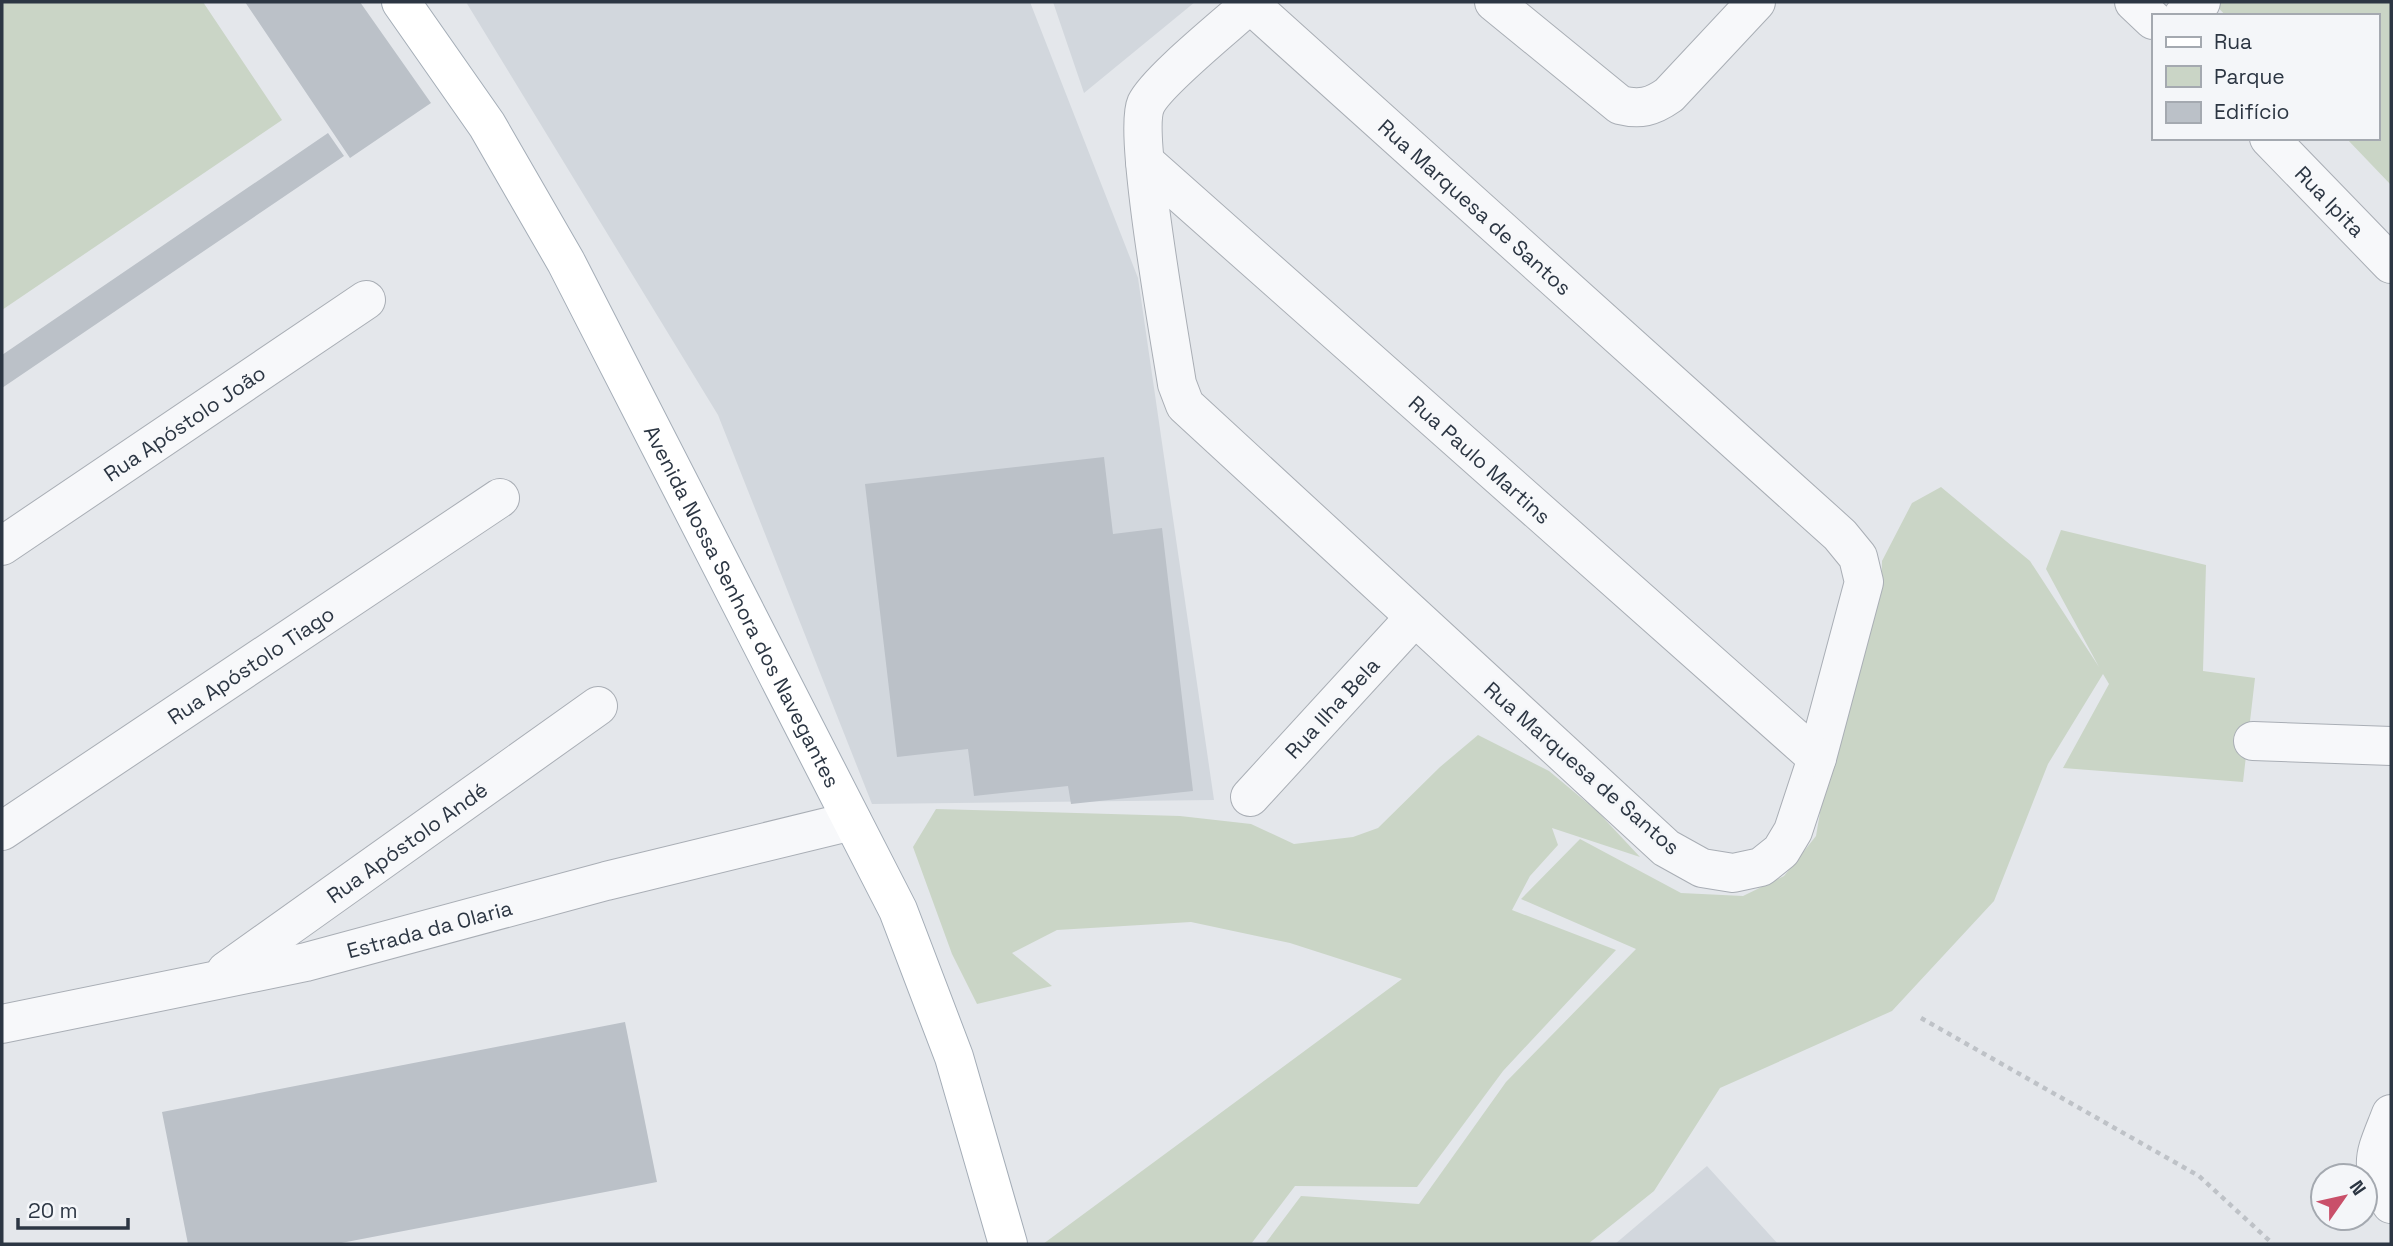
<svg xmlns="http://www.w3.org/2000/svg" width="2393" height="1246" font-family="'Space Grotesk',sans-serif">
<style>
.built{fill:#d2d7dd}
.green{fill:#cad5c6}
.building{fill:#bbc1c8}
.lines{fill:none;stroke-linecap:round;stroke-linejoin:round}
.minor-casing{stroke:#a9aeb5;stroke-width:40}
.major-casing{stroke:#a4adb7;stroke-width:40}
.path{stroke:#bec2c7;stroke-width:4.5;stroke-dasharray:5 5;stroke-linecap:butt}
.minor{stroke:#f7f8fa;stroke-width:38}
.major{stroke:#fff;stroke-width:38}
.labels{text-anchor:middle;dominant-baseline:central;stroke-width:5;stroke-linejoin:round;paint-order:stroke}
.street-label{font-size:21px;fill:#2c3643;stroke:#f4f6f9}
</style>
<rect width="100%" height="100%" fill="#e4e7eb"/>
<!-- built -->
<path class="built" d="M466,2H1030L1138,278L1214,800L872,804L718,415Z
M1053,2H1195L1084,93Z
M1707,1166L1778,1244H1615Z"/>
<!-- green -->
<path class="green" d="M2,2H203L282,120L2,310Z
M2213,2H2391V185L2346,138H2377V16H2226Z
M1941,487L2030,561L2099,667L2046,569L2061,530L2206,565L2203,671L2255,678L2243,782L2063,768L2109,684L2103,674L2048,764L1994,901L1892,1011L1720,1088L1654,1191L1588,1244H1265L1301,1196L1419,1204L1506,1082L1636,949L1521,899L1580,839L1681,893L1743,896L1784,876L1816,836L1830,754L1857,659L1881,595L1882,561L1912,503Z
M1478,735L1549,771L1597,811L1640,857L1552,828L1558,845L1530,876L1512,910L1616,950L1503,1071L1417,1187L1295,1186L1251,1244H1043L1402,979L1290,943L1191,922L1057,930L1012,953L1052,986L977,1004L952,954L913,847L936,809L1180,816L1251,824L1294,844L1353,837L1378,828L1440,767Z"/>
<!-- building -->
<path class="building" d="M245,2H360L431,103L350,158Z
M328,133L344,156L2,388V355Z
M1104,457L1113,534L1162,528L1193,791L1071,804L1068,786L974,796L968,749L897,757L865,484Z
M625,1022L657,1182L336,1244H188L162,1112Z"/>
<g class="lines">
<defs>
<g id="minor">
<path d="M1494,2L1620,105C1640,110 1652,107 1669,95L1756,2"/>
<path d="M2134,2L2153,20"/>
<path id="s1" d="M1250,4L1840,535L1858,557L1864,582L1817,758L1793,831L1781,851L1761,867L1733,873L1702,868L1666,848L1185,405L1177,384C1170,339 1133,133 1146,104C1157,81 1227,25 1250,4L1253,2"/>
<path d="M2183,16L2201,2"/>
<path id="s2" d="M2269,138L2391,264"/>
<path id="s3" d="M1145,162L1817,758"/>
<path id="s4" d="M2,546L366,300"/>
<path d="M2253,741L2391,746"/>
<path id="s5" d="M1250,797L1414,618"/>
<path id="s6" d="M2,831L500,498"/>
<path id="s7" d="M226,971L598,706"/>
<path id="s8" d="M2,1024L306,962L606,881L852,821"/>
<path d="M2391,1114C2375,1156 2367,1163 2391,1204"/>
</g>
<g id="major">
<path id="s9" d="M401,2L487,125L566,262L898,910L954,1057L1008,1244"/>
</g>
</defs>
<!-- minor casing -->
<use href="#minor" class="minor-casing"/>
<!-- major casing -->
<use href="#major" class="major-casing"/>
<!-- path -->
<path class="path" d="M1921,1018L2199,1176L2273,1244"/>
<!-- minor -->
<use href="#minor" class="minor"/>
<!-- major -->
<use href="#major" class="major"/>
</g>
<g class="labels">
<!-- street labels -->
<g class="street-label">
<text stroke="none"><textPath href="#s2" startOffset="88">Rua Ipita</textPath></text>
<text stroke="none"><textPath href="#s1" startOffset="303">Rua Marquesa de Santos</textPath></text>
<text stroke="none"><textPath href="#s4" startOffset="220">Rua Apóstolo João</textPath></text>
<text stroke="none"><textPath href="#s3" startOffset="448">Rua Paulo Martins</textPath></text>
<text stroke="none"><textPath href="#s9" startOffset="695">Avenida Nossa Senhora dos Navegantes</textPath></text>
<text stroke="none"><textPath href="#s6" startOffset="299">Rua Apóstolo Tiago</textPath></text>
<text stroke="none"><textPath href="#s5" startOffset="121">Rua Ilha Bela</textPath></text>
<text transform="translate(1582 768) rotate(41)">Rua Marquesa de Santos</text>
<text stroke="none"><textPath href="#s7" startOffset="222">Rua Apóstolo Andé</textPath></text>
<text stroke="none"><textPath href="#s8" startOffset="438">Estrada da Olaria</textPath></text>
</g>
</g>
<!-- border -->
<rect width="2393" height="1246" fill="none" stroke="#2c3643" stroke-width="7"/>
<!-- legend -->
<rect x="2152" y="14" width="228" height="126" fill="#f4f6f9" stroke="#a4a9b0" stroke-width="2"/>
<rect x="2166" y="37" width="35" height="10" fill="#ffffff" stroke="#a4a9b0" stroke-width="2"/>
<text x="2214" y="49" font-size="21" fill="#2c3643">Rua</text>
<rect x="2166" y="66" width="35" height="21" fill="#cad5c6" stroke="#a4a9b0" stroke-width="2"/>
<text x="2214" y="84" font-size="21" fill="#2c3643">Parque</text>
<rect x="2166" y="102" width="35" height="21" fill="#bbc1c8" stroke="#a4a9b0" stroke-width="2"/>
<text x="2214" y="119" font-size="21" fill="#2c3643">Edifício</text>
<!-- north arrow -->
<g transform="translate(2344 1197) rotate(56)"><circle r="33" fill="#f4f6f9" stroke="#a4a9b0" stroke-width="2"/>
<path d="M0-5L12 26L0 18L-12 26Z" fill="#c9506a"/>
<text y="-10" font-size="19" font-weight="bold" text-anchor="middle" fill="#2c3643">N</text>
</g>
<!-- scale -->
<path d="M18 1218v10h110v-10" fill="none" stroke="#2c3643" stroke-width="3.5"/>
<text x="28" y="1218" font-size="21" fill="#2c3643" stroke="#f4f6f9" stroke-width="5" paint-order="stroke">20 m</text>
</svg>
